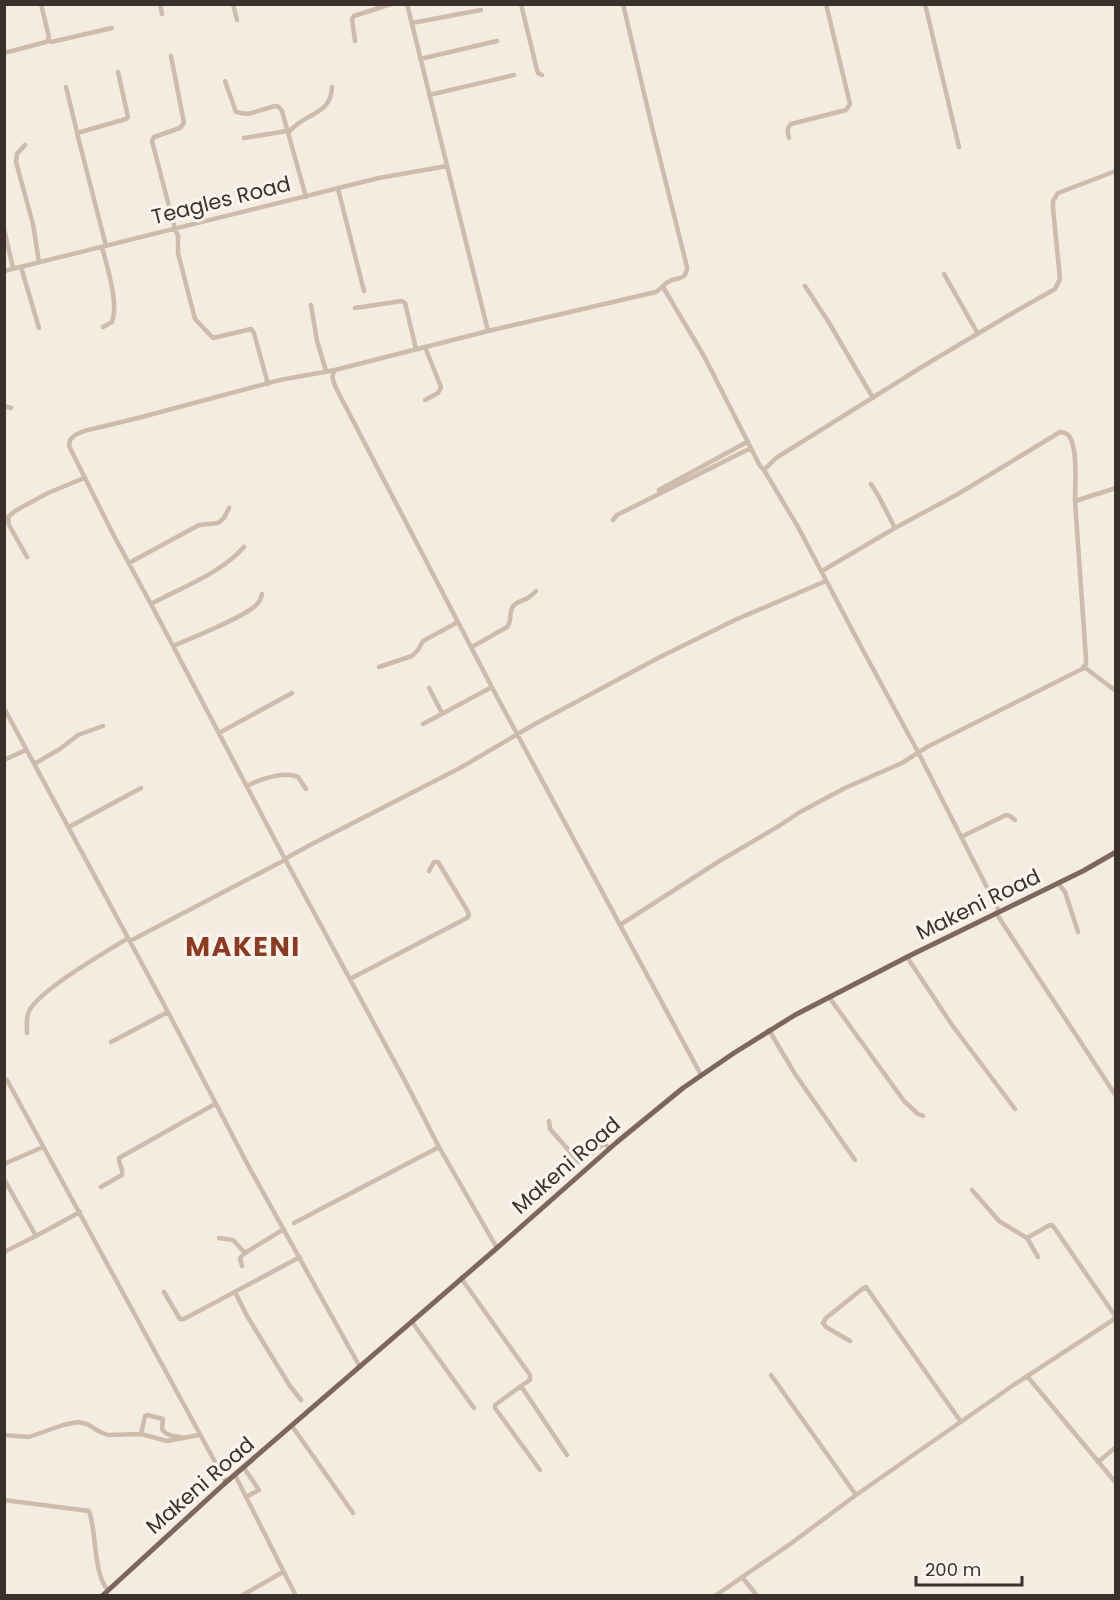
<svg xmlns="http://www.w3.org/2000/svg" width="1120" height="1600" font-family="Poppins,sans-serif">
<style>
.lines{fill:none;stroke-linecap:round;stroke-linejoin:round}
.minor{stroke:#cdbbac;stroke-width:4.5}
.major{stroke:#7d675c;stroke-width:5}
.labels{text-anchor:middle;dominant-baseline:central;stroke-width:6;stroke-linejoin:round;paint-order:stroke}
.street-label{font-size:21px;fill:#3b302b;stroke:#fbf5ee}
.district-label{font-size:27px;font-weight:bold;letter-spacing:1.5px;fill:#8c3b22;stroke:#fbf5ee}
</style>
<rect width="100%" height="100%" fill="#f4ebe1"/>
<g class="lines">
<!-- minor -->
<path class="minor" d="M160,4L162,14
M233,4L237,20
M407,4L488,331
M521,4L537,70L538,73L542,75
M925,4L959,147
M412,23L481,10
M48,40L51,42L112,28
M355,41L352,19L354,16L391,4
M4,53L46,42L48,40L49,37L41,4
M171,56L184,123L180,128L154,137L152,141L175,229L178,236V253L195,319L213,338L251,329L254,333L268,384
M420,59L497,41
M225,81L236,112L248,114L275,106L279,107L282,111L306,197
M66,87L77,132
M429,95L514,75
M289,132C305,112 331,116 332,87
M244,138L287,131
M789,138C788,132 786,129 791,124L846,110L850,104L826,4
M25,145L17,154L16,162L33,224L39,262
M338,189L364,291
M4,229L13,268
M106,246L77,133L126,119L128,117L118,72
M102,247C107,267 119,302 112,322L103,327
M21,267L39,328
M4,271L379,178L447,166
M944,274L978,334
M805,286L828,321L873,398
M663,287L704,356L760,466L764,470
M311,305L317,341L326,371
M355,308L402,301L405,303L416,349
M335,370C330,376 334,383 337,390L496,695L701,1075
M425,400L438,393L441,387L425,347
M4,406L11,408
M871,484L878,495L895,528
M659,490L747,442
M613,520L617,515L751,448
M27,557L9,525L8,517L15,511L48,493L84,478
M129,563L199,525L218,523L224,518L229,508
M822,571L895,528L958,494L1060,432C1064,433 1066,432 1069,436C1078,447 1075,487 1075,501L1116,488
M151,604C182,587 220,574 244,547
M173,646C191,638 248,616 258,603C261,600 261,598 262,594
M472,647L507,627C512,621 509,615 512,608C515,601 523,601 528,598C529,597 536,592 536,591
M379,667L412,656L418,650L423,641L458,622
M1084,667L1116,691
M429,688L442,713
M4,708L168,1012L250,1169L360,1367
M423,724L492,687
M219,733L292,693
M4,760L26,750
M34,764L60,749L78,735L103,726
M247,786C260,779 284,771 298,777L306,789
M69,827L141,788
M961,837L1006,815L1010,816L1015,820
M1058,883L1065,892L1078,932
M999,911L918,752L858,641L798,527L764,470L776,458L925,365L1016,311L1055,289L1060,279L1053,208V201L1058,193L1116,171
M996,913L1116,1096
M620,925L721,860L779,826L800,812L845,788L902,763L927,747L1082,669L1086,664V659L1075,501
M130,941L281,862L290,856L312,844L460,768L533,725L662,656L735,620L826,581
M907,957L952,1025L1015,1109
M350,979L467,918L469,915L467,910L438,862H434L429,871
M829,997L904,1101L918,1114L923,1116
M769,1030L795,1074L855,1160
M27,1033C27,1027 26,1020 28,1014C33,993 108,951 128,938
M111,1042L168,1012
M4,1080H7L226,1482
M549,1121L550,1129L579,1162L605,1143L609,1149
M4,1164L43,1147
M4,1179L36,1236L4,1252
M101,1187L122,1175C124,1169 118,1164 119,1158L215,1104
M972,1190L999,1221L1027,1238L1038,1257
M294,1223L439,1147
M36,1236L80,1212
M219,1238L233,1240L245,1253
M1027,1238L1048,1226L1050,1225L1053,1226L1116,1317
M497,1248L439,1147L405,1081L285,859L152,606L113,534L69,446L70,440L75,435L84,431L138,418L280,380L335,370L488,331L656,292C661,289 663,285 668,282C677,276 686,282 687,267L653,131L623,4
M242,1266L240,1258L245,1253L284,1229
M461,1278L530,1375V1380L521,1386L567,1455
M164,1292L180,1319H184L300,1257
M235,1292L247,1316L290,1386L301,1400
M412,1322L474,1408
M850,1341L826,1327L823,1323L826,1318L861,1290L866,1287L961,1422
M771,1375L856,1495
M1027,1376L1116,1483
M521,1386L495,1405V1408L540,1470
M292,1426L353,1513
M141,1434L145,1416L147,1415L163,1419L162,1429C166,1436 174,1436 181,1437
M4,1435L29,1437L63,1425L78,1422L87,1424L100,1432L108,1435L141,1434L167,1441L199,1435
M1098,1462L1116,1447
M244,1468L259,1490L246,1497
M235,1475L296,1596
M4,1500L89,1511C97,1533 93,1574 108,1590
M743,1578L757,1596
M243,1595L283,1572
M715,1596L793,1542L856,1495L1015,1384L1116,1318"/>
<!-- major -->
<path class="major" d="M102,1596L224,1484L497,1248L617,1142L683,1088L734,1053L795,1015L909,956L1083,871L1116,852"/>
</g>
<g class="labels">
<!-- street labels -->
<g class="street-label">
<text transform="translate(221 200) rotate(-14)">Teagles Road</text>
<text transform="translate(978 904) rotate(-26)">Makeni Road</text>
<text transform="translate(566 1165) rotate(-41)">Makeni Road</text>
<text transform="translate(200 1485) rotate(-41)">Makeni Road</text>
</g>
<!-- district labels -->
<g class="district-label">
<text x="243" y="946">MAKENI</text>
</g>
</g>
<!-- border -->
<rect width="1120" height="1600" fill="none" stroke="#3b302b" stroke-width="12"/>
<!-- scale -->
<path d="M916 1576v9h106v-9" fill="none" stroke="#3b302b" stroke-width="3"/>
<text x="925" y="1576" font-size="18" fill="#3b302b" stroke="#fbf5ee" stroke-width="4.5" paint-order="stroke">200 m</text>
</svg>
